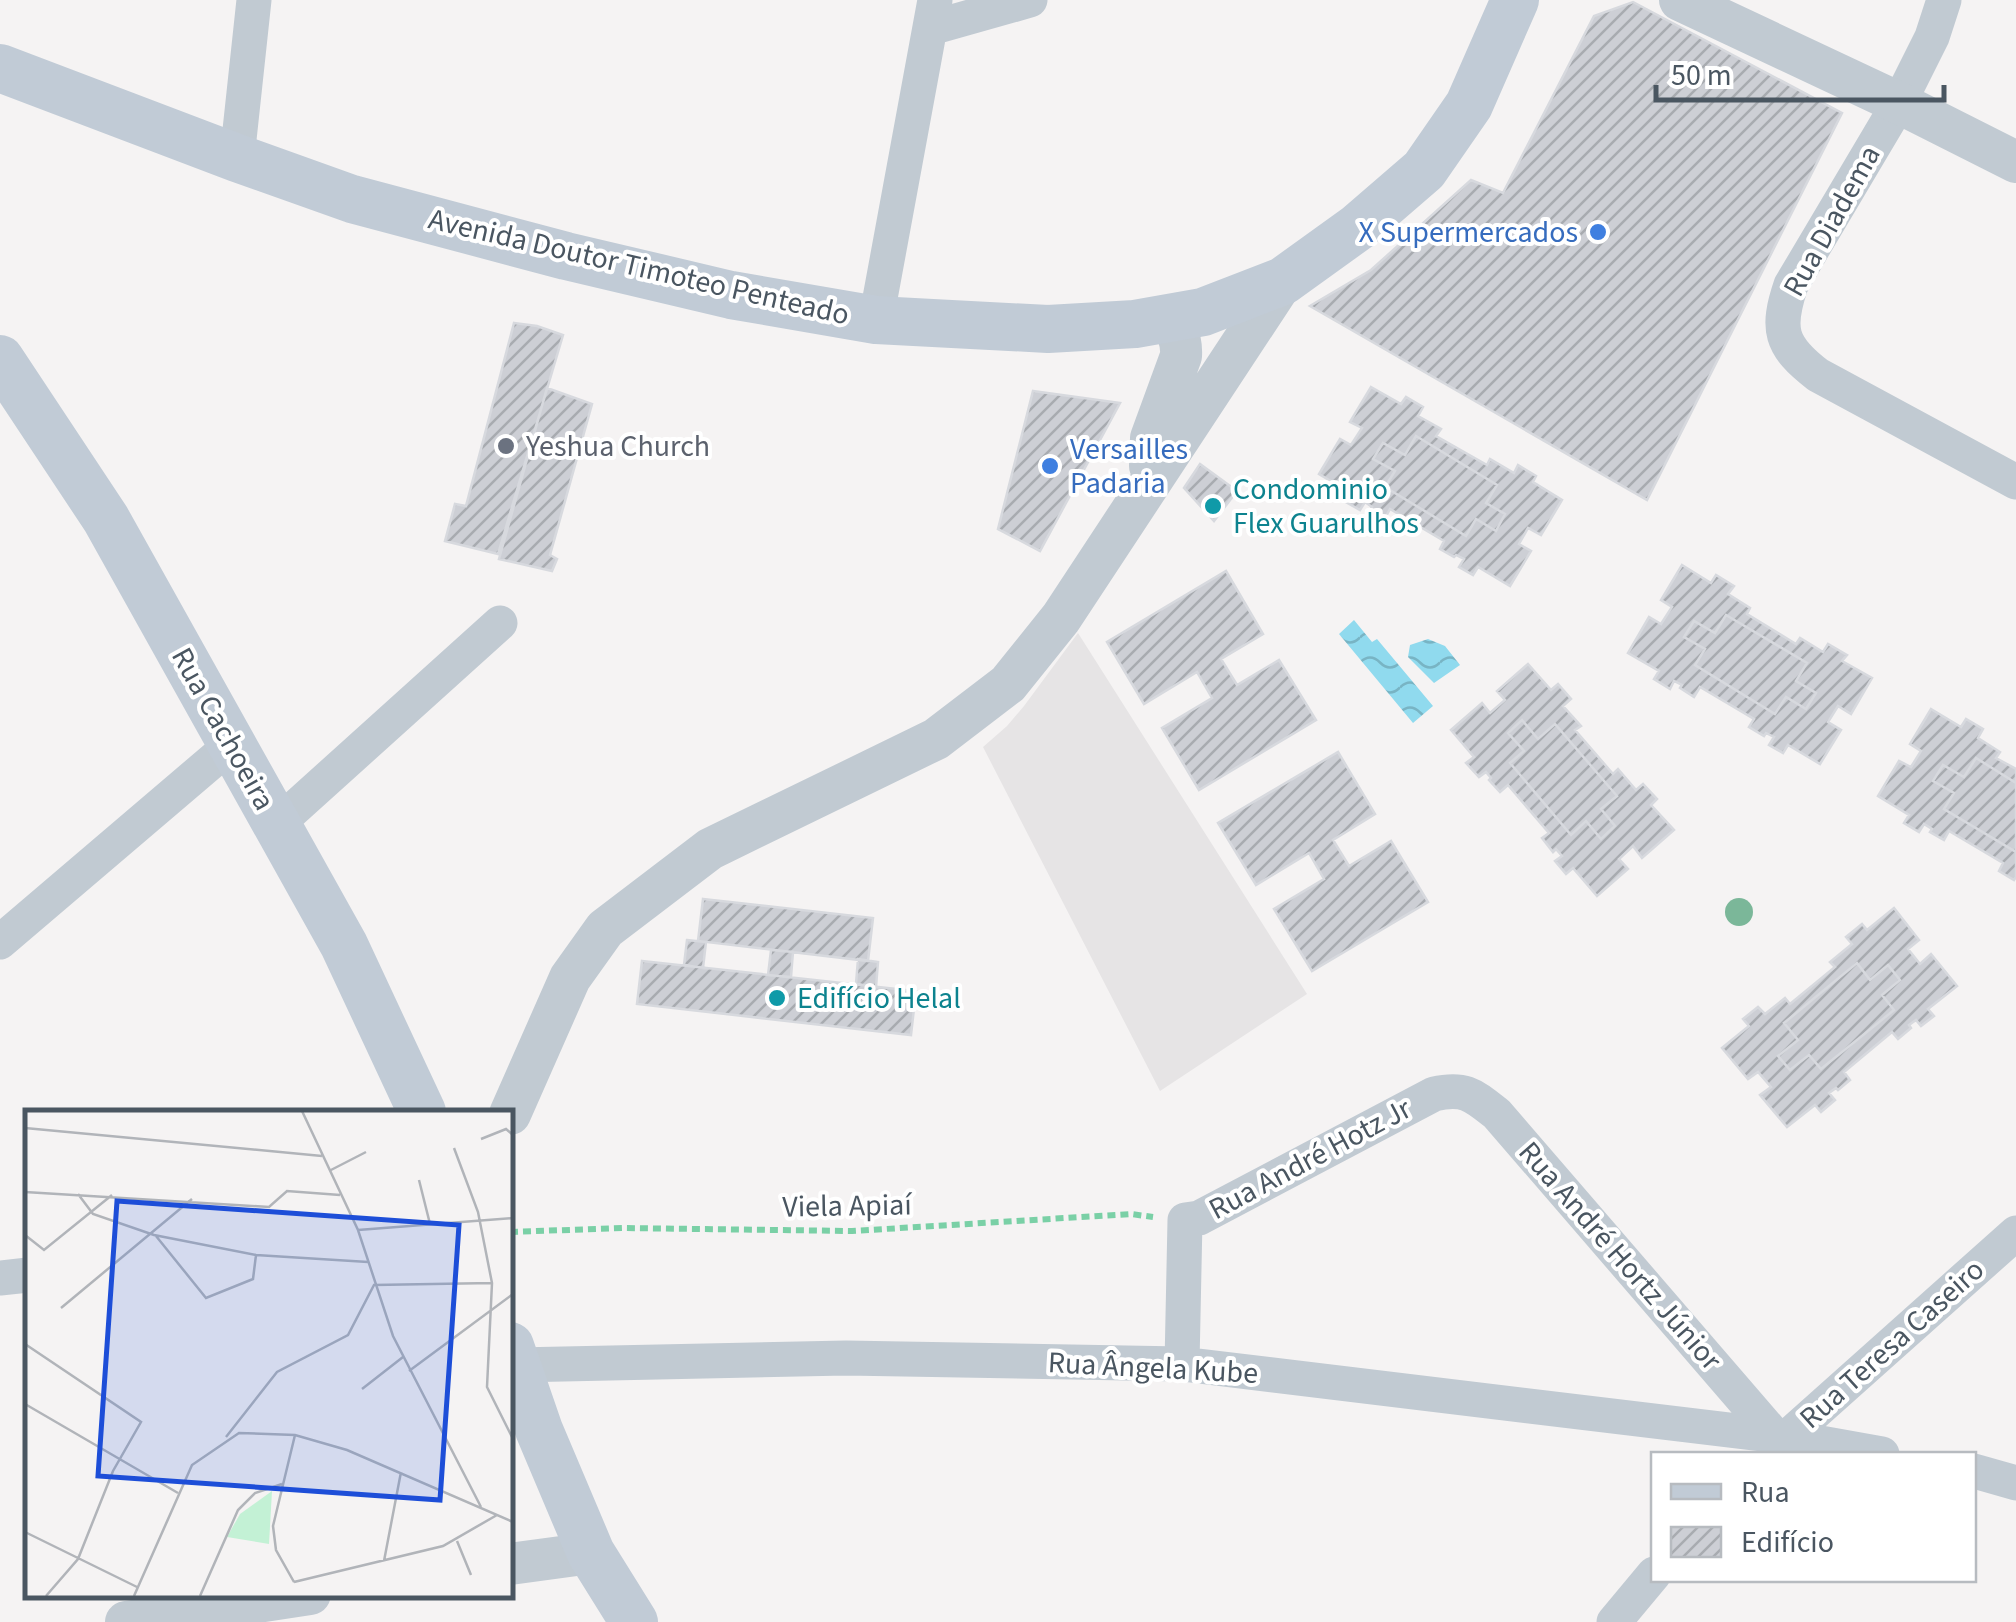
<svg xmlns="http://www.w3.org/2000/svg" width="2016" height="1622" font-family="'Source Sans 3',sans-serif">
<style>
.education{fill:#e6e4e5}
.water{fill:url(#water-waves)}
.building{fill:url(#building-hatch);stroke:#d7d9de;stroke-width:2.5}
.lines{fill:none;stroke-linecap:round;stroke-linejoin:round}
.path{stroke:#7ad0a6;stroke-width:6;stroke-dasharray:8 5;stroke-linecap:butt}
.minor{stroke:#c1cad2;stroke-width:35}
.tertiary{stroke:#c1cad2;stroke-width:42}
.secondary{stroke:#c1cbd6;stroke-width:48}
.tree{fill:#7bb799}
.shop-dot{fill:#3f7fe0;stroke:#fff;stroke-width:4}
.worship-dot{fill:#6b7280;stroke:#fff;stroke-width:4}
.culture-dot{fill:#0f9aa8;stroke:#fff;stroke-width:4}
.labels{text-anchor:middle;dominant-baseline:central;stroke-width:8;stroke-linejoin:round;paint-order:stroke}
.street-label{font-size:30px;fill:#4a5661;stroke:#fff}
.shop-label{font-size:30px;fill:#366cbe;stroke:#fff;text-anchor:end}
.worship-label{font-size:30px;fill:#5b616d;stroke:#fff;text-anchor:start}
.culture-label{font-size:30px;fill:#0d838f;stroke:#fff;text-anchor:start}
.inset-road{fill:none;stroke:#b1b4b9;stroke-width:2.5}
.view{fill:#1d4ed8;fill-opacity:0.15;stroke:#1d4ed8;stroke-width:5}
.inset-edge{fill:none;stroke:#4a5661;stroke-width:5}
</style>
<defs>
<pattern id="water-waves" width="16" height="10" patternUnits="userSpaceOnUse" patternTransform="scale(2.5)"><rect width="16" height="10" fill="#90daee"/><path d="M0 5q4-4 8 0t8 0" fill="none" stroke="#78b4c4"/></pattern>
<pattern id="building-hatch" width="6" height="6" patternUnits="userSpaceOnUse" patternTransform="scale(2.5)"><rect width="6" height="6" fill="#cdcfd5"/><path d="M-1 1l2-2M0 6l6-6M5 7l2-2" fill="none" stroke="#a8abb0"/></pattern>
</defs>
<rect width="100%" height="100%" fill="#f5f3f3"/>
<!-- education -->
<path class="education" d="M1078,633L1307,994L1160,1091L983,747L1007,726L1024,706Z"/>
<!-- water -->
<path class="water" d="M1354,620L1372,642L1377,639L1433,706L1413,723L1339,634Z
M1428,639L1445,646L1460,665L1434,683L1408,657L1410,645Z"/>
<!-- building -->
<path class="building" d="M1633,2L1842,113L1647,500L1310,306L1371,270L1471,180L1503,193L1594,16Z
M514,323L537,326L563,335L498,554L445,541L455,504L466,506Z
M1371,387L1401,404L1406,397L1423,407L1418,416L1441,429L1436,436L1487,465L1490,459L1514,473L1518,465L1536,476L1533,482L1562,500L1541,535L1528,528L1519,544L1531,551L1510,586L1478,567L1473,575L1459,567L1464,559L1456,555L1454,557L1440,549L1444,541L1390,509L1385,518L1370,510L1372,507L1365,502L1360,510L1344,501L1349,492L1319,474L1340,439L1351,445L1362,428L1350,422Z
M547,388L592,404L550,555L557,559L552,571L499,559Z
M1033,391L1120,403L1040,551L998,529Z
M1416,436L1497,485L1486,503L1505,514L1496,531L1476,519L1466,536L1385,487L1395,471L1373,459L1383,443L1405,455Z
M1200,464L1237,491L1214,521L1184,488Z
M1682,565L1711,583L1716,575L1734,586L1728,594L1750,608L1747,614L1796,644L1800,638L1823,652L1828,644L1847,655L1842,661L1872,678L1851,714L1838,706L1828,722L1841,730L1820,764L1788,745L1783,753L1769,745L1774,737L1766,733L1764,736L1749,727L1754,719L1700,687L1694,697L1680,688L1682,685L1674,681L1670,689L1654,679L1659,671L1628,653L1649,617L1661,624L1672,607L1661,600Z
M1226,571L1263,634L1221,659L1237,685L1279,660L1316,720L1199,790L1162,728L1212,698L1197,672L1144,704L1107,642Z
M1726,615L1807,663L1796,681L1816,693L1806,709L1786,697L1775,714L1695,665L1705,649L1684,637L1694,621L1715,633Z
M1528,664L1551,690L1558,684L1571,699L1563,706L1581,726L1575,730L1613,774L1618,769L1636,790L1643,784L1657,799L1651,805L1674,830L1642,858L1633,846L1619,859L1628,869L1597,896L1573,868L1566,874L1555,861L1562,856L1556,849L1553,852L1542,838L1549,833L1508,785L1500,792L1489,780L1491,778L1486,772L1479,777L1466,763L1474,757L1451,730L1482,703L1490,713L1505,700L1497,691Z
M1931,709L1961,727L1966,719L1983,729L1978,738L2000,752L1996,758L2016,769V877L2014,880L1999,871L2003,863L1949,831L1944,840L1930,832L1932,829L1924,824L1919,832L1904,823L1909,815L1878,796L1899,761L1911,767L1921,751L1910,744Z
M1522,720L1538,739L1555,724L1617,796L1601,809L1615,826L1601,839L1586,821L1571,835L1510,763L1524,751L1508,733Z
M1338,752L1375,814L1333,840L1349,866L1391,841L1428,902L1312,971L1274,909L1324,879L1309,853L1256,885L1218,823Z
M1976,758L2016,783V852L1944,809L1954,793L1933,781L1943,765L1964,777Z
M703,899L873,918L868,961L698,941Z
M1894,908L1919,940L1908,949L1920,964L1931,954L1957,986L1928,1009L1934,1016L1921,1026L1916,1020L1909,1025L1911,1028L1898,1039L1892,1032L1844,1072L1850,1080L1838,1090L1836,1088L1829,1093L1835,1100L1821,1112L1815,1105L1787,1127L1760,1095L1771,1087L1758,1072L1748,1079L1722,1048L1749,1026L1743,1019L1758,1007L1765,1014L1785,998L1790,1004L1835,967L1830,962L1852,944L1846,937L1862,924L1867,930Z
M687,940L706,942L703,968L684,965Z
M771,950L793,952L791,977L768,975Z
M858,959L878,962L876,987L856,984Z
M642,961L916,991L911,1035L637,1004Z
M1857,963L1870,980L1888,965L1900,980L1882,995L1894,1010L1821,1069L1809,1055L1790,1070L1778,1056L1798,1040L1784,1023Z"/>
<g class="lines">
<!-- path -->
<path class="path" d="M510,1232L623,1228L852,1231L1131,1214L1153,1217"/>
<!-- minor -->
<path class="minor" d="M1944,0L1932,37L1899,103L1791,285C1776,329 1780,346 1818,375L2016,482
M931,28L1030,0
M237,158L254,0
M876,320L935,0
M276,825L500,623
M0,942L231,745
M0,1278L28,1275
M1182,1364L1185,1220L1199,1218L1434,1094C1465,1087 1473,1095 1497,1114L1774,1435
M516,1365L846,1358L1182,1364L1787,1437L1882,1454
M1774,1449L2016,1233
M1974,1471L2016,1483
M1614,1622L1654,1574"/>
<!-- tertiary -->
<path class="tertiary" d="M1680,0L1899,103L2016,162
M1150,466L1151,438L1181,356C1182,340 1177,328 1164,319
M510,1114L570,978L605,929L710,849L936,739L1008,684L1061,618L1283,281
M510,1564L591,1553
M126,1622L310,1594"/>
<!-- secondary -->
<path class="secondary" d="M0,68L237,158L352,199L566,256L731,295L876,320L1048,329L1135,324L1203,312L1283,281L1358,227L1424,170L1469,105L1515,0
M0,359L106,519L344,945L422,1112
M510,1346L539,1430L591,1553L634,1622"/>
</g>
<!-- trees -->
<circle class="tree" cx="1739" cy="912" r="14"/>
<!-- markers -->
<g class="shop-dot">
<circle cx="1598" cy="232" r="10"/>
<circle cx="1050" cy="466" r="10"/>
</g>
<circle class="worship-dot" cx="506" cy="446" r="10"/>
<g class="culture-dot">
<circle cx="1213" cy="506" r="10"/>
<circle cx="777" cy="998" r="10"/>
</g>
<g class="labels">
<!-- street labels -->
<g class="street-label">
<text transform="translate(1832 221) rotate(-61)">Rua Diadema</text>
<text transform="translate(639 267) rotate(13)">Avenida Doutor Timoteo Penteado</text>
<text transform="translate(223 729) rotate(61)">Rua Cachoeira</text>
<text transform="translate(1310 1159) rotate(-28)">Rua André Hotz Jr</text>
<text transform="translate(847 1206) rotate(-1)">Viela Apiaí</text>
<text transform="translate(1620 1256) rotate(49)">Rua André Hortz Júnior</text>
<text transform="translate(1892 1344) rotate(-42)">Rua Teresa Caseiro</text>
<text transform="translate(1153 1368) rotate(3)">Rua Ângela Kube</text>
</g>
<!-- shop labels -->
<g class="shop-label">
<text x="1578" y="232">X Supermercados</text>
<text x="1070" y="449" text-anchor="start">Versailles<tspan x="1070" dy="34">Padaria</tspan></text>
</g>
<!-- worship labels -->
<g class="worship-label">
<text x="526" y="446">Yeshua Church</text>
</g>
<!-- culture labels -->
<g class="culture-label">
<text x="1233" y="489">Condominio<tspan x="1233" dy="34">Flex Guarulhos</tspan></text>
<text x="797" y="998">Edifício Helal</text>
</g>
</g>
<!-- overview -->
<g transform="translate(25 1110)">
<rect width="488" height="488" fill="#f5f3f3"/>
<path d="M247,381L244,434L202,427L215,404Z" fill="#c3f1d5"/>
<path class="inset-road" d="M277,1L333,120L368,226L456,397M0,18L297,46M456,29L481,19L488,25M429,38L453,102L467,173L462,277L488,329M304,61L341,42M394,70L405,114M0,82L244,97L262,81L315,85M53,84L68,104L129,125L231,145L343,152M333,120L488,108M0,125L19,140L87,85M131,126L181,188L228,169L231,145M36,198L167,89M0,234L116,312L88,361L53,449L21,486M384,261L488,184M337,279L378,247M0,294L153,383M201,327L252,262L323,225L349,175L467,173M0,422L112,477M432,431L446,465M359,451L376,362M269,472L418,436L472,405M269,472L251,440L248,416L270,325M109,486L167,355L214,323L270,325L322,340L488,412M175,486L213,400L230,383L257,374"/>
<path class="view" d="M92,91L434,115L415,390L73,366Z"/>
<rect width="488" height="488" class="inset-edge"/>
</g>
<!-- legend -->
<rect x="1651" y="1452" width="325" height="130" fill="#ffffff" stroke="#b7bbc0" stroke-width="2.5"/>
<rect x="1671" y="1484" width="50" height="15" fill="#c1cbd6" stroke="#b7bbc0" stroke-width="2.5"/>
<text x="1741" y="1502" font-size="30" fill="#4a5661">Rua</text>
<rect x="1671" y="1527" width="50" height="30" fill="url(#building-hatch)" stroke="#b7bbc0" stroke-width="2.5"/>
<text x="1741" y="1552" font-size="30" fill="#4a5661">Edifício</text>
<!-- scale -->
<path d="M1656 85v15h288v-15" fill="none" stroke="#4a5661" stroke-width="5"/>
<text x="1671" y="85" font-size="30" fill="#4a5661" stroke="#ffffff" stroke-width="8" paint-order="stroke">50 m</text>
</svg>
